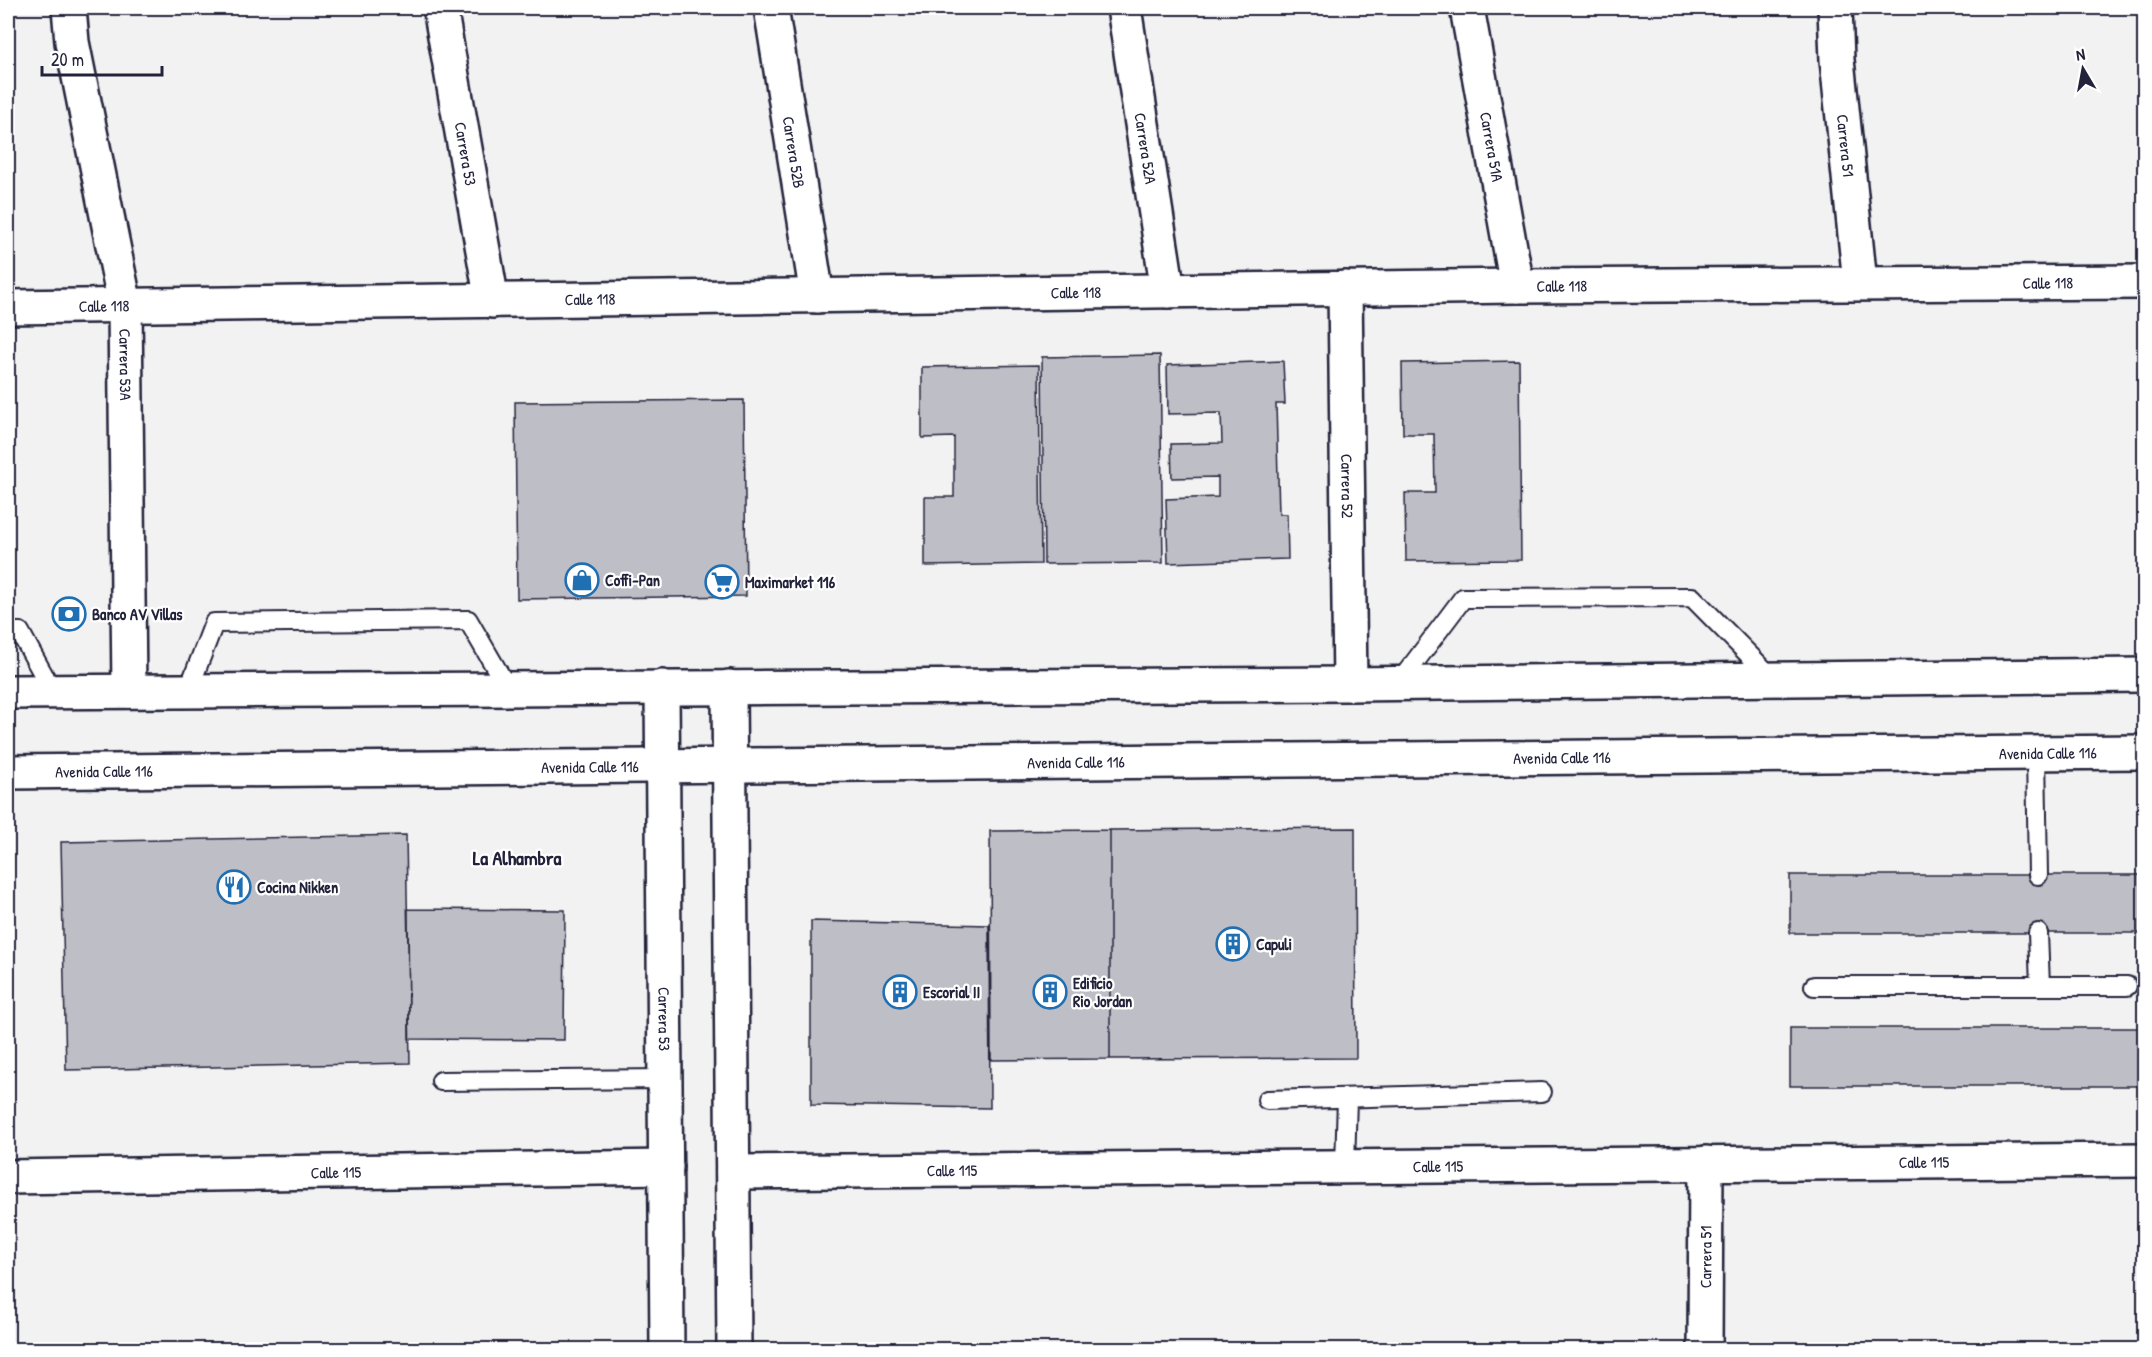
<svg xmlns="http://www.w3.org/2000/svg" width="2152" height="1357" font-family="'Patrick Hand',sans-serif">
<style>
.building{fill:#bebec6;stroke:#22223b;stroke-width:1.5}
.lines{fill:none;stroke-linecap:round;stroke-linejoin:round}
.lane-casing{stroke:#22223b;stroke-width:22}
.street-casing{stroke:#22223b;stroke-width:38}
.secondary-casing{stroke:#22223b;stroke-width:38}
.primary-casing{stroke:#22223b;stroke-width:38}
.lane{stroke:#fff;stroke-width:18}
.street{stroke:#fff;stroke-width:33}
.secondary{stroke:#fff;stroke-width:33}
.primary{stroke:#fff;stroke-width:33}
.labels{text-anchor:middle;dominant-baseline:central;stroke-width:4.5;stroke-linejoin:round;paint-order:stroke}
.street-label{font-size:16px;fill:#22223b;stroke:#fff}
.poi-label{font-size:16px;font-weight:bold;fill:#22223b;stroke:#fff;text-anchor:start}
.quarter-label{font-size:20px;font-weight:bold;fill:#22223b;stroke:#fff}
</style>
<rect width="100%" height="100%" fill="#f2f2f3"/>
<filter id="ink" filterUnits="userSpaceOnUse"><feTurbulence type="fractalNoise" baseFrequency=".0167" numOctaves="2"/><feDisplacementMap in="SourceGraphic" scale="12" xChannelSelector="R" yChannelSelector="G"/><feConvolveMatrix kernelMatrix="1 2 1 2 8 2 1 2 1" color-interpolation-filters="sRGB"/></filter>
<g filter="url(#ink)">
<!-- building -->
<path class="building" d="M1160,355L1163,563L1044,564L1042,357Z
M1283,361L1285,404H1276L1279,514H1287L1288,559L1168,563L1166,499L1218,497V477L1172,478L1171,444L1222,443L1221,413L1168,414L1167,365Z
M1519,361L1521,560L1406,561L1405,493H1435L1434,434H1403L1402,363Z
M1039,365L1041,564L925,566V497H954V437L922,438V367Z
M744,400L746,596L517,599L515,402Z
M1355,828L1356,1058L1110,1059V830Z
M1110,830V1059L991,1060L990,831Z
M406,835L410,1063L66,1070L61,842Z
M1790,875H2144V933H1790Z
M408,909L565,910L564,1040L409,1039Z
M811,921L989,925L990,1108L811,1105Z
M1790,1028H2144V1086H1790Z"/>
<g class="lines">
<defs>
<path id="lane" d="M8,632H20L53,692
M1399,683L1463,598L1692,597L1773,679
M188,691L214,623L468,620L508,689
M2036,753L2038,875
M2038,933L2040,986
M1814,986H2127
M441,1081L665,1079
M1267,1100L1542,1092
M1345,1166L1347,1098"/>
<g id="street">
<path id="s1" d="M69,8L72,42L125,305L129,691"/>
<path id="s2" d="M440,8L492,301"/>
<path id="s3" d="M771,8L817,296"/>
<path id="s4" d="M1124,8L1168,291"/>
<path id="s5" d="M1467,8L1517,286"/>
<path id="s6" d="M1835,8L1837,60L1860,283"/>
<path id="s7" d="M1345,288L1350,684"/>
<path id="s8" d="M8,307L1517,286L2144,282"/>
<path id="s9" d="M733,1172L2144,1160"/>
<path id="s10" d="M8,1177L666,1167"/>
<path id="s11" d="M1705,1350L1706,1163"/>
</g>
<g id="secondary">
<path id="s12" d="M662,687L667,1350"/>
<path d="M729,687L734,1350"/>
</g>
<g id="primary">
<path d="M8,692L1350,684L2144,675"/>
<path id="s13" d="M8,772L2144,752"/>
</g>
</defs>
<!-- lane casing -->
<use href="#lane" class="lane-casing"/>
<!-- street casing -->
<use href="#street" class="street-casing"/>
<!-- secondary casing -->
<use href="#secondary" class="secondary-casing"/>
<!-- primary casing -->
<use href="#primary" class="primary-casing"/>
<!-- lane -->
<use href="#lane" class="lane"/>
<!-- street -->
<use href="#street" class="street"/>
<!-- secondary -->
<use href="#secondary" class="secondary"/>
<!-- primary -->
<use href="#primary" class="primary"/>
</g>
</g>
<!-- icons -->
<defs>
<symbol id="shop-ring" viewBox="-11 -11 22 22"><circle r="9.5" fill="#fff" stroke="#1f6fb2" stroke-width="1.5"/><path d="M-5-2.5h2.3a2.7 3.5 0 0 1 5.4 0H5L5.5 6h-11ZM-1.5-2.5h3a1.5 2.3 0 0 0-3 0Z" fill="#1f6fb2"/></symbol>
<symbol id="supermarket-ring" viewBox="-11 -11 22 22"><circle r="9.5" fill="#fff" stroke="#1f6fb2" stroke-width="1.5"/><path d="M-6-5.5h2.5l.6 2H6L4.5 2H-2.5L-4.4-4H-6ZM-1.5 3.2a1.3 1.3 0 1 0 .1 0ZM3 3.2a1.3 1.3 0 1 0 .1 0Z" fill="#1f6fb2"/></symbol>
<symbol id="bank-ring" viewBox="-11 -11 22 22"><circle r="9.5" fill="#fff" stroke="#1f6fb2" stroke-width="1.5"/><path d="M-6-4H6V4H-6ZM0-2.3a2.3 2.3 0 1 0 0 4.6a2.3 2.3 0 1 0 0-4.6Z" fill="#1f6fb2"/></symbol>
<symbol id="restaurant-ring" viewBox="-11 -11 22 22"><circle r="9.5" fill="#fff" stroke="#1f6fb2" stroke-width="1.5"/><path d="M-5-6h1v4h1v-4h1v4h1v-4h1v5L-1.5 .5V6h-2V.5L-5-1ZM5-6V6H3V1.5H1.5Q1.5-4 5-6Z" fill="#1f6fb2"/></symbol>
<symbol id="building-ring" viewBox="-11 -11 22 22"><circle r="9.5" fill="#fff" stroke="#1f6fb2" stroke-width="1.5"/><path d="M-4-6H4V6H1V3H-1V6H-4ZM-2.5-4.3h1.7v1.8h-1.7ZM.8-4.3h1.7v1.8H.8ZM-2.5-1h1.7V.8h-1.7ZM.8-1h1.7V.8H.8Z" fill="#1f6fb2"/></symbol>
</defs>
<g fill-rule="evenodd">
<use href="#shop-ring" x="563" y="561" width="38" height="38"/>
<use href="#supermarket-ring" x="703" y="563" width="38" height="38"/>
<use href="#bank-ring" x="50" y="595" width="38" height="38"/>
<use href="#restaurant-ring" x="215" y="868" width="38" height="38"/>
<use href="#building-ring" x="1214" y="925" width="38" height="38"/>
<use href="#building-ring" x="881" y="973" width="38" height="38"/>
<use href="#building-ring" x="1031" y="973" width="38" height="38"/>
</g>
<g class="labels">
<!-- street labels -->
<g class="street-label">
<text stroke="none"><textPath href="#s6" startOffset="138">Carrera 51</textPath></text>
<text stroke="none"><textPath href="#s5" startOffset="141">Carrera 51A</textPath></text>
<text stroke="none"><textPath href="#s4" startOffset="142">Carrera 52A</textPath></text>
<text stroke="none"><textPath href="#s3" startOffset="146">Carrera 52B</textPath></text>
<text stroke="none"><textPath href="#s2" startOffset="148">Carrera 53</textPath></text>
<text stroke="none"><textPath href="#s8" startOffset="2040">Calle 118</textPath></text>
<text stroke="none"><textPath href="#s8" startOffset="1554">Calle 118</textPath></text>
<text stroke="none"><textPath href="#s8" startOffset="1068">Calle 118</textPath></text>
<text stroke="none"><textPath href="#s8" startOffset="582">Calle 118</textPath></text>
<text stroke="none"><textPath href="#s8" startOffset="96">Calle 118</textPath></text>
<text stroke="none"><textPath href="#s1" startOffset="362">Carrera 53A</textPath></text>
<text stroke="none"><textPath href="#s7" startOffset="198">Carrera 52</textPath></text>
<text stroke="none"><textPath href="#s13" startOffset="2040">Avenida Calle 116</textPath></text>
<text stroke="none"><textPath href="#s13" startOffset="1554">Avenida Calle 116</textPath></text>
<text stroke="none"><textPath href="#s13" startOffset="1068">Avenida Calle 116</textPath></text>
<text stroke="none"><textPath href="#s13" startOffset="582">Avenida Calle 116</textPath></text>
<text stroke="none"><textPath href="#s13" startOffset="96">Avenida Calle 116</textPath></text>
<text stroke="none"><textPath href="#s12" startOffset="332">Carrera 53</textPath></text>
<text stroke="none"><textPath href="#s9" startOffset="1191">Calle 115</textPath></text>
<text stroke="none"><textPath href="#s9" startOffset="705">Calle 115</textPath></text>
<text stroke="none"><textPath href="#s9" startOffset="219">Calle 115</textPath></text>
<text stroke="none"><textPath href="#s10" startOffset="328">Calle 115</textPath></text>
<text stroke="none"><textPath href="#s11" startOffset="93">Carrera 51</textPath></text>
</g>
<!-- poi labels -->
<g class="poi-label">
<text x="605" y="580">Coffi-Pan</text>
<text x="745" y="582">Maximarket 116</text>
<text x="92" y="614">Banco AV Villas</text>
<text x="257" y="887">Cocina Nikken</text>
<text x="1256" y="944">Capuli</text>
<text x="1073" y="983">Edificio<tspan x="1073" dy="18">Rio Jordan</tspan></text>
<text x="923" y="992">Escorial II</text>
</g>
<!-- quarter labels -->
<g class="quarter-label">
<text x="517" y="857">La Alhambra</text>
</g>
</g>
<!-- margin -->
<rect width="2152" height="1357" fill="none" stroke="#fff" stroke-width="30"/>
<rect x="15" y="15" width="2122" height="1327" fill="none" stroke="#22223b" stroke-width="2" filter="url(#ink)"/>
<!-- north arrow -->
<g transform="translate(2083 69) rotate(350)" stroke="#ffffff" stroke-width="4.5" paint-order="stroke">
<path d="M0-4.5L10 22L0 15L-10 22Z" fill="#22223b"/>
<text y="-9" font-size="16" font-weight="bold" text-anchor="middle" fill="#22223b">N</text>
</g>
<!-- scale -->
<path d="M42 66v9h120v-9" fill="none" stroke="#22223b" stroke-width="3"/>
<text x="51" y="66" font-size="18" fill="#22223b" stroke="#ffffff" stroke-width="4.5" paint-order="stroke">20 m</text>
</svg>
